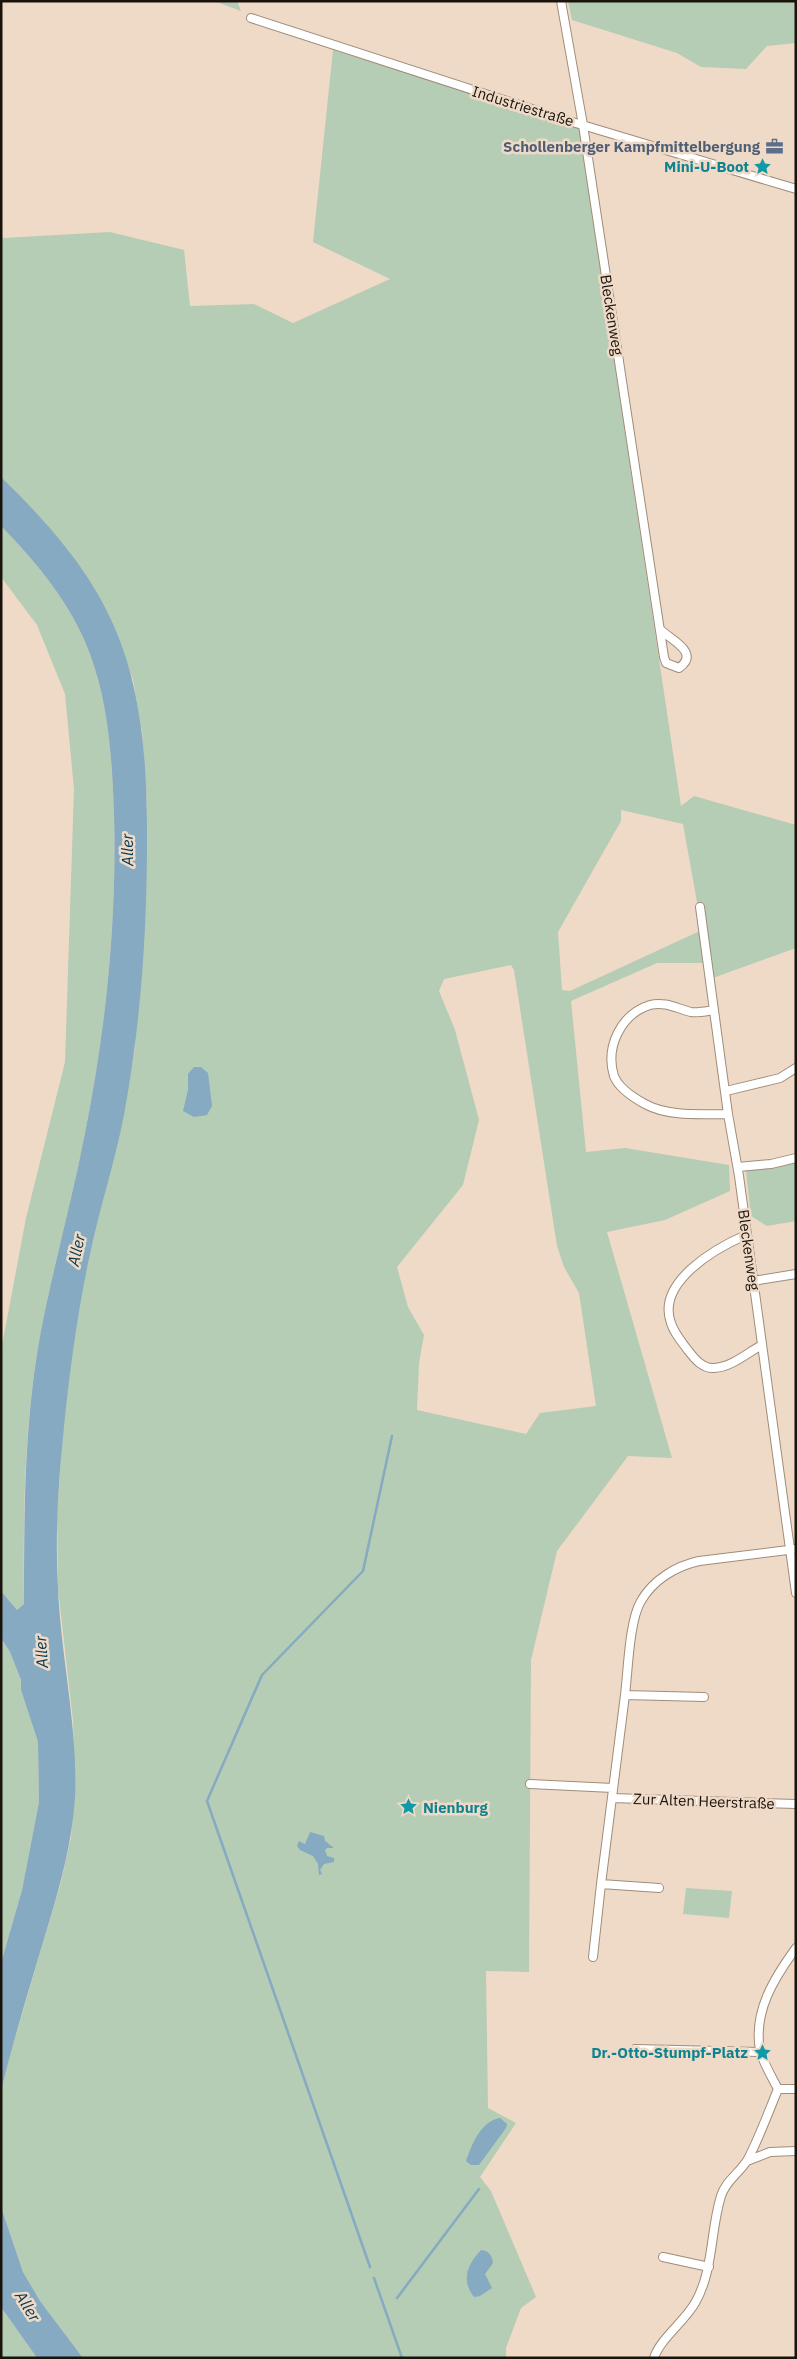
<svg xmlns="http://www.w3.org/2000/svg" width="797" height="2359" font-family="'IBM Plex Sans',sans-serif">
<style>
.green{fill:#b5ccb5;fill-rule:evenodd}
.water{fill:#85aac1}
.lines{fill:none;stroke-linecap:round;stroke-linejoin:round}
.stream{stroke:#85aac1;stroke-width:2.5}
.minor-casing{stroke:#9f8c7a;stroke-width:10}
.minor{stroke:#fff;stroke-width:8}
.labels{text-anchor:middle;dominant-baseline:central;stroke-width:5;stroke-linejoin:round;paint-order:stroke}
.street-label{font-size:15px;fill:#1a130c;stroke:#efdac7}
.service-label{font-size:15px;font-weight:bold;fill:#4e5e75;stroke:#efdac7;text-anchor:end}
.culture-label{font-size:15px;font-weight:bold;fill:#0d838f;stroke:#efdac7;text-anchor:end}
.water-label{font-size:16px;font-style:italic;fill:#053850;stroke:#efdac7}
</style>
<rect width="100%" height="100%" fill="#efdac7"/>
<!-- green -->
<path class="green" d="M214,1H237L241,11Z
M568,1H796V43L767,46L746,69L701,67L677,53L572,20Z
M333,50L579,126L681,806L694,796L796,825V948L710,979L708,963H657L571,1001L586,1152L625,1148L729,1165L730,1191L665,1220L607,1232L672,1458L628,1456L557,1551L531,1660L529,1972L486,1971L488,2108L516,2123L480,2177L491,2191L536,2297L521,2308L506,2348V2358H83L40,2301L23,2272L1,2207V2091L9,2058L61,1882L71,1837L75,1795L73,1721L58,1588L57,1516L62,1441L73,1338L90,1252L123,1118L135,1047L147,805L142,732L133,679L88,579L62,543L1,477V233L3,238L110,232L184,250L190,306L254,304L293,323L390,279L313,242ZM621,810L683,824L702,930L570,991L562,990L558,932L621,821ZM511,965L514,970L557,1246L564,1267L579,1293L596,1406L540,1413L526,1434L417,1410L419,1363L424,1335L408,1307L397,1267L463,1185L479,1120L455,1030L439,991L444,979Z
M1,526C37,563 72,605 90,654C109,706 112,760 114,814C117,919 106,1030 85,1133C72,1201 53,1267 40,1336C24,1424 23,1515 24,1604L17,1610L1,1591V1351L26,1218L65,1062L74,789L65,694L37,625L1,577Z
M796,1160V1221L767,1226L751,1216L746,1171L771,1167Z
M1,1638L10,1652L21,1680V1690L38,1742L39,1802L22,1890L1,1963Z
M686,1888L732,1891L729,1918L683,1914Z
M1,2307L37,2358H1Z"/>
<!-- water -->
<path class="water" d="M1,477C45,520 88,567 113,624C143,691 147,765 147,838C147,931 141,1023 124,1115C115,1161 100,1207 90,1254C77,1314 69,1375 63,1437C58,1487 55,1538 58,1588C61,1658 78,1727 75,1798C72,1843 60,1886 47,1929C31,1983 14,2037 1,2091V1963L22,1890L39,1802L38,1742L21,1690V1680L10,1652L1,1638V1591L17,1610L24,1604C24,1515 24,1424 40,1336C53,1267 72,1201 85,1133C106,1029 117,920 114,814C112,760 109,706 90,654C72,605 37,563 1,526Z
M194,1067H201L208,1073L212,1106L207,1115L194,1117L183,1111L188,1090V1074Z
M310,1832L324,1836L325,1841L334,1848H327L325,1850L327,1856L334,1858V1862L324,1864L320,1870L322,1874L319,1875L318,1864L313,1856L300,1850L297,1846L299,1841L305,1844Z
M500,2118L507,2124L506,2128L479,2165H471L466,2161C472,2144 481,2121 500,2118Z
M1,2207L23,2272L40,2301L83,2358H37L1,2307Z
M481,2250C489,2251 492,2255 493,2263L485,2274L492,2288L480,2296L474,2297C461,2280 467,2265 481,2250Z"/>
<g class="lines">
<!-- stream -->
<path class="stream" d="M370,2267L207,1801L262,1675L363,1571L392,1436
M374,2278L402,2358
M397,2298L479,2189"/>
<defs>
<path id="minor" d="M561,1L583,125L664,657L666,663L679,668C701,652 670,640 660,629
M251,18L569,121L796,189
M700,907L728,1114L739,1176L796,1593
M714,1010C707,1011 698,1013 691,1012C678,1009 665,1001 650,1005C621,1014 605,1047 614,1076C619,1089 634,1098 645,1104C669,1117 701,1114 728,1114
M726,1091L780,1078L796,1068
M738,1167L771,1164L796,1158
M746,1235C716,1248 656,1282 671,1323C674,1333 681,1341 687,1349C694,1358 702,1369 714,1368C732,1367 747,1353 762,1345
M753,1281L796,1274
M625,1695C628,1672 629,1621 641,1601C653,1580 676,1566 699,1561L796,1549
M530,1784L613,1788
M612,1798L796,1804
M659,1888L601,1884L625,1695L704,1697
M593,1957L601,1884
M635,2049L760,2052
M778,2089C772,2077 763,2063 760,2050C753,2012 774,1978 796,1948
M747,2161L770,2152L796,2151
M663,2257L709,2267
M654,2358C660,2339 684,2322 695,2303C714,2270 710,2231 721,2196C726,2180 740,2173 748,2159C759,2138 769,2111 778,2089H796"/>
</defs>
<!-- minor casing -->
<use href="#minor" class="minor-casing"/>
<!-- minor -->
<use href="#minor" class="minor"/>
</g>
<!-- icons -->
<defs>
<symbol id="office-bare" viewBox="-9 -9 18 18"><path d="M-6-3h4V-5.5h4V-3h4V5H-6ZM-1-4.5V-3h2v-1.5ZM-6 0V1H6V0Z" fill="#5c6f8a" stroke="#efdac7" stroke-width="2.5" paint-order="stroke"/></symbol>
<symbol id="sight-bare" viewBox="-9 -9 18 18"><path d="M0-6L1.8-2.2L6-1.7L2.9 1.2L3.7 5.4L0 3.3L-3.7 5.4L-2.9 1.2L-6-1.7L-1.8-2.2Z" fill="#0f9aa8" stroke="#efdac7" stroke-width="2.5" paint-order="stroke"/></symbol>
</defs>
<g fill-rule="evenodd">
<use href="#office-bare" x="762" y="134" width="25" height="25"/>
<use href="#sight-bare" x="750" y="154" width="25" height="25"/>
<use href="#sight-bare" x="396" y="1794" width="25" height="25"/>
<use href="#sight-bare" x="750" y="2040" width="25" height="25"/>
</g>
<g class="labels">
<!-- street labels -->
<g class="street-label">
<text transform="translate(523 106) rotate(17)">Industriestraße</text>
<text transform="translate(612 315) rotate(81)">Bleckenweg</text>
<text transform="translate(749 1250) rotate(82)">Bleckenweg</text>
<text transform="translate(704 1801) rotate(2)">Zur Alten Heerstraße</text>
</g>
<!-- service labels -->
<g class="service-label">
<text x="760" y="146">Schollenberger Kampfmittelbergung</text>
</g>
<!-- culture labels -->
<g class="culture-label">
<text x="749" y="166">Mini-U-Boot</text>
<text x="423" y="1807" text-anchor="start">Nienburg</text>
<text x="748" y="2052">Dr.-Otto-Stumpf-Platz</text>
</g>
<!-- water labels -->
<g class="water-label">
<text transform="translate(127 850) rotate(-91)">Aller</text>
<text transform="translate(76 1250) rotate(-78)">Aller</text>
<text transform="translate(41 1652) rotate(-94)">Aller</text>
<text transform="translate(28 2306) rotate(58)">Aller</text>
</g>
</g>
<!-- border -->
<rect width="797" height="2359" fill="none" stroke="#1a130c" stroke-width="5"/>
</svg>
